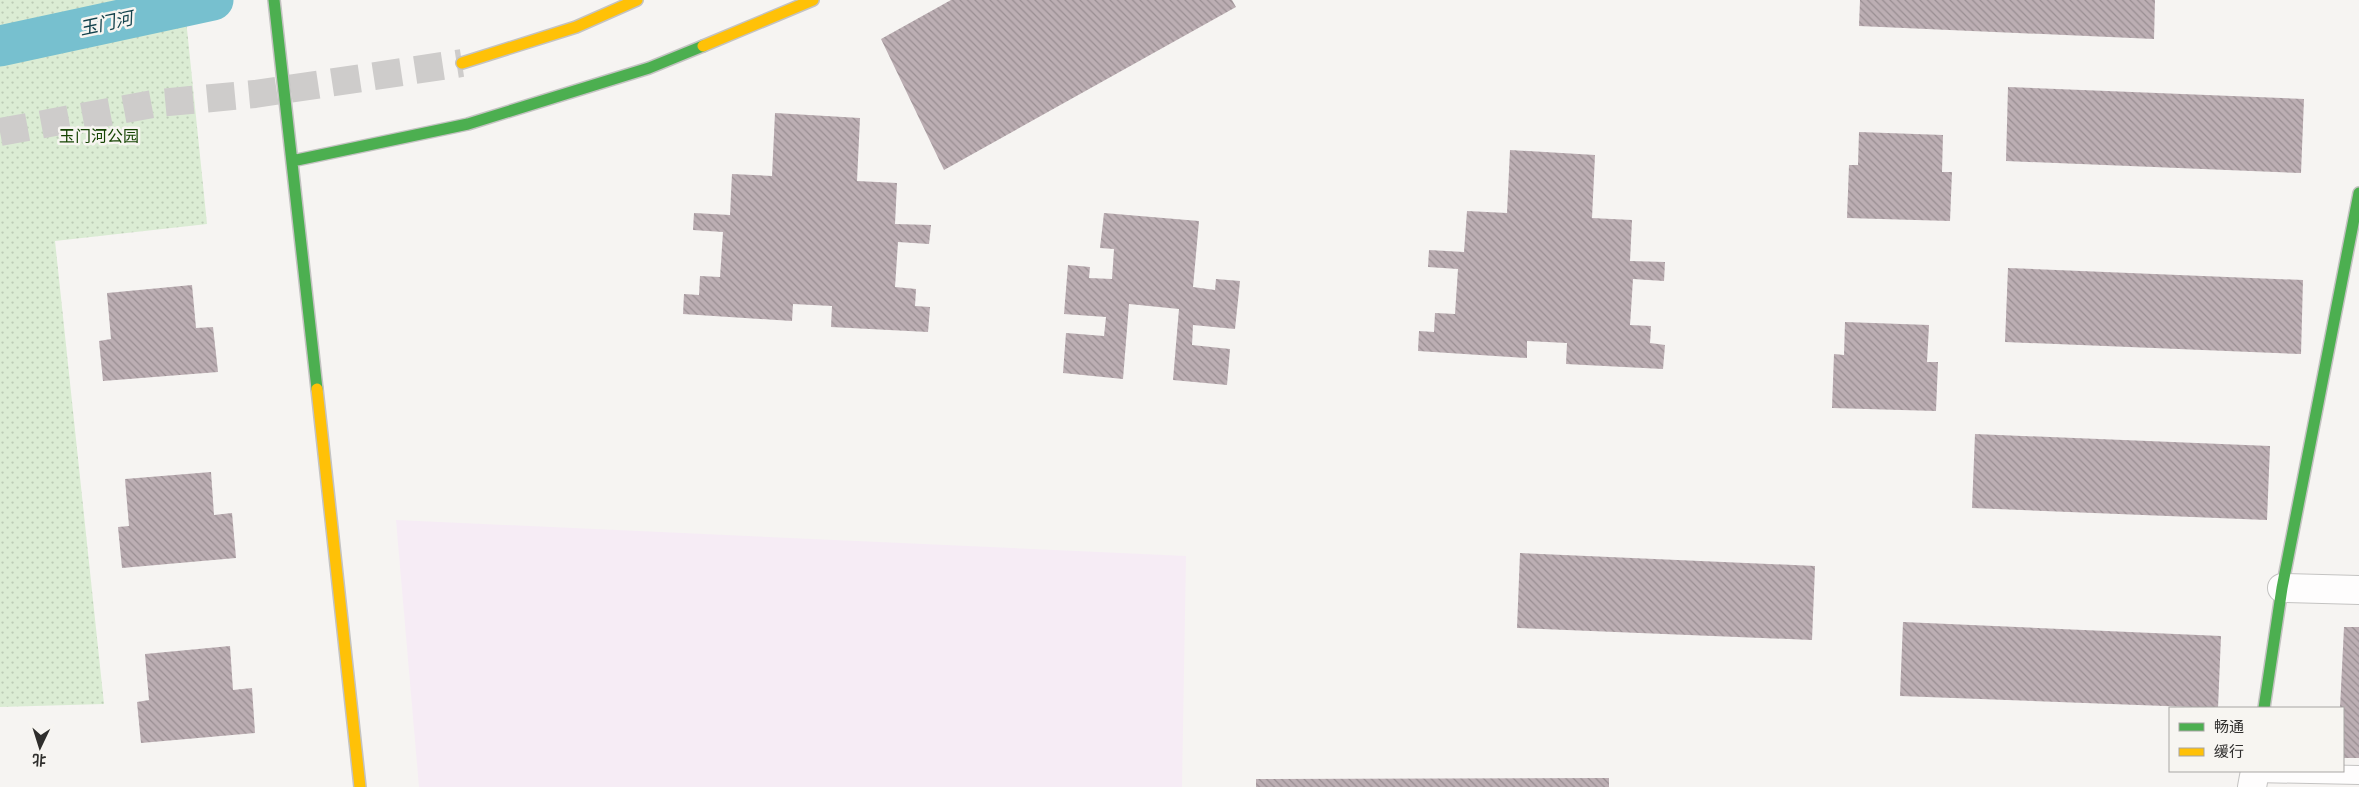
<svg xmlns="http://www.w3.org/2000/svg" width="2359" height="787" font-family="Raleway,'Noto Sans SC',sans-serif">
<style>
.medical{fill:#f6ecf5}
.green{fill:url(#green-dots)}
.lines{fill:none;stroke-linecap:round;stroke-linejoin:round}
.canal{stroke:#77c0cf;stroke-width:41}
.building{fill:url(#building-back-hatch)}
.secondary-tunnel{stroke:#cecccb;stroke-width:28;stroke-dasharray:28 14;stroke-linecap:butt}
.lane-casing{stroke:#c4c3c2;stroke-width:20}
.street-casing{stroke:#c4c3c2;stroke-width:30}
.fast-casing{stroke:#c4c3c2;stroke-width:14}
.slow-casing{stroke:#c4c3c2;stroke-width:14}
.lane{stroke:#fefdfd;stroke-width:18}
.street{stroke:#fefdfd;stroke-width:28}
.fast{stroke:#4caf50;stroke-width:11}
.slow{stroke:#ffc107;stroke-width:11}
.labels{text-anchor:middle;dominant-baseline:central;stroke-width:5;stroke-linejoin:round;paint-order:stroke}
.park-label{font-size:16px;fill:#164403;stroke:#f7f5f1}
.water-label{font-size:18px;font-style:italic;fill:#13424c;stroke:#f7f5f1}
</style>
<defs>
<pattern id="green-dots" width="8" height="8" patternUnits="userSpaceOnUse" patternTransform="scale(1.25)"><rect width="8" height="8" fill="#dbecd4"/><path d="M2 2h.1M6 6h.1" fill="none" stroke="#bccbb6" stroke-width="1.8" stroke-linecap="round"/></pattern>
<pattern id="building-back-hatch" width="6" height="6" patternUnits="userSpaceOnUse" patternTransform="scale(1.25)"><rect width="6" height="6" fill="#bcaeb3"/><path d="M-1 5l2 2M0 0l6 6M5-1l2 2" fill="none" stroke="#998e92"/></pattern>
</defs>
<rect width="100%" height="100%" fill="#f6f4f2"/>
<!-- medical -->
<path class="medical" d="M396,520L1186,556L1182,787H419Z"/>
<!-- green -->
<path class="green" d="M0,0H184L207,224L55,241L104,704L0,707Z"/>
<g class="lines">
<!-- canal -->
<path class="canal" d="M0,46L213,0"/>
</g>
<!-- building -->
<path class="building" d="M951,0H1232L1236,7L944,170L881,39Z
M1860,0H2155L2154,39L1859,26Z
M2008,87L2304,99L2301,173L2006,161Z
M775,113L860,118L857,181L897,183L895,224L931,225L929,244L898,242L895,287L916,289L915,306L930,307L928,332L831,327L832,306L793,304L792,321L683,314L684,294L699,295L700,276L720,277L723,232L693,230L694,213L730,215L732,174L772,176Z
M1859,132L1943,135L1942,172H1952L1950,221L1847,218L1849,165H1858Z
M1510,150L1595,155L1592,218L1632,220L1630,261L1665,262L1664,281L1633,279L1630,325L1651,326L1650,343L1665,345L1663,369L1566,364L1567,343L1527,341V358L1418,351L1419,331L1434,332L1435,313L1455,314L1458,269L1428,267L1429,250L1464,252L1467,211L1507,213Z
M1104,213L1199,221L1193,287L1215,290L1216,279L1240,281L1235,329L1193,325L1192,345L1230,349L1227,385L1173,380L1179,309L1129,304L1123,379L1063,373L1066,333L1104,336L1106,317L1064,314L1068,265L1090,267L1089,278L1112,279L1114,249L1100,248Z
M2008,268L2303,280L2301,354L2005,342Z
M192,285L196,328L213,327L218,372L103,381L99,341L111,339L107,293Z
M1845,322L1929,325L1927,362H1938L1936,411L1832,408L1834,354L1844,355Z
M1975,434L2270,446L2267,520L1972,508Z
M211,472L214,515L232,513L236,558L122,568L118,527L129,526L125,479Z
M1520,553L1815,566L1812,640L1517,628Z
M1903,622L2221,636L2218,708L1900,696Z
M2344,627H2359V758H2343V708H2340Z
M230,646L233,690L252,688L255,733L141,743L137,702L149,700L145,654Z
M1609,778V787H1256V779Z"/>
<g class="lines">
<!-- secondary-tunnel -->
<path class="secondary-tunnel" d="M0,132L158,103L255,94L462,63"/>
<defs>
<path id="lane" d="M2254,773L2359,775"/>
<path id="street" d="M2282,588L2359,590
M2252,787L2255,771"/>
<path id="fast" d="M274,0L317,389
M292,161L468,124L649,68L703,46
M2264,708L2282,588L2359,193"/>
<path id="slow" d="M703,46L813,0
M462,63L576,27L637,0
M317,389L360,787"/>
</defs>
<!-- lane casing -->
<use href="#lane" class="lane-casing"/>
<!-- street casing -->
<use href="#street" class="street-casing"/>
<!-- fast casing -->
<use href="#fast" class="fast-casing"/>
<!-- slow casing -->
<use href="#slow" class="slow-casing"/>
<!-- lane -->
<use href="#lane" class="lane"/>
<!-- street -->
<use href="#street" class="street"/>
<!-- fast -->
<use href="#fast" class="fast"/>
<!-- slow -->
<use href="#slow" class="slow"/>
</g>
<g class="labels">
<!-- park labels -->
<g class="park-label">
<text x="99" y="136">玉门河公园</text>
</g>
<!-- water labels -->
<g class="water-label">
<text transform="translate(106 23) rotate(-12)">玉门河</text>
</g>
</g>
<!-- legend -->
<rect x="2169" y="707" width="175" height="65" fill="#f7f5f1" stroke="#a7a5a3"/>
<rect x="2179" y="723" width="25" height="8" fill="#4caf50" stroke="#a7a5a3"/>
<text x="2214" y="732" font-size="15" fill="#2f2e2d">畅通</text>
<rect x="2179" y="748" width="25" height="8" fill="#ffc107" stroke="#a7a5a3"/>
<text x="2214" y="757" font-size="15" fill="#2f2e2d">缓行</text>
<!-- north arrow -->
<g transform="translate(40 747) rotate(184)" stroke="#f7f5f1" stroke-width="4" paint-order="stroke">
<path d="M0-4L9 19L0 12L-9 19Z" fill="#2f2e2d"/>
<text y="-8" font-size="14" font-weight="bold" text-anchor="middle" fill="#2f2e2d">北</text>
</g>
</svg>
